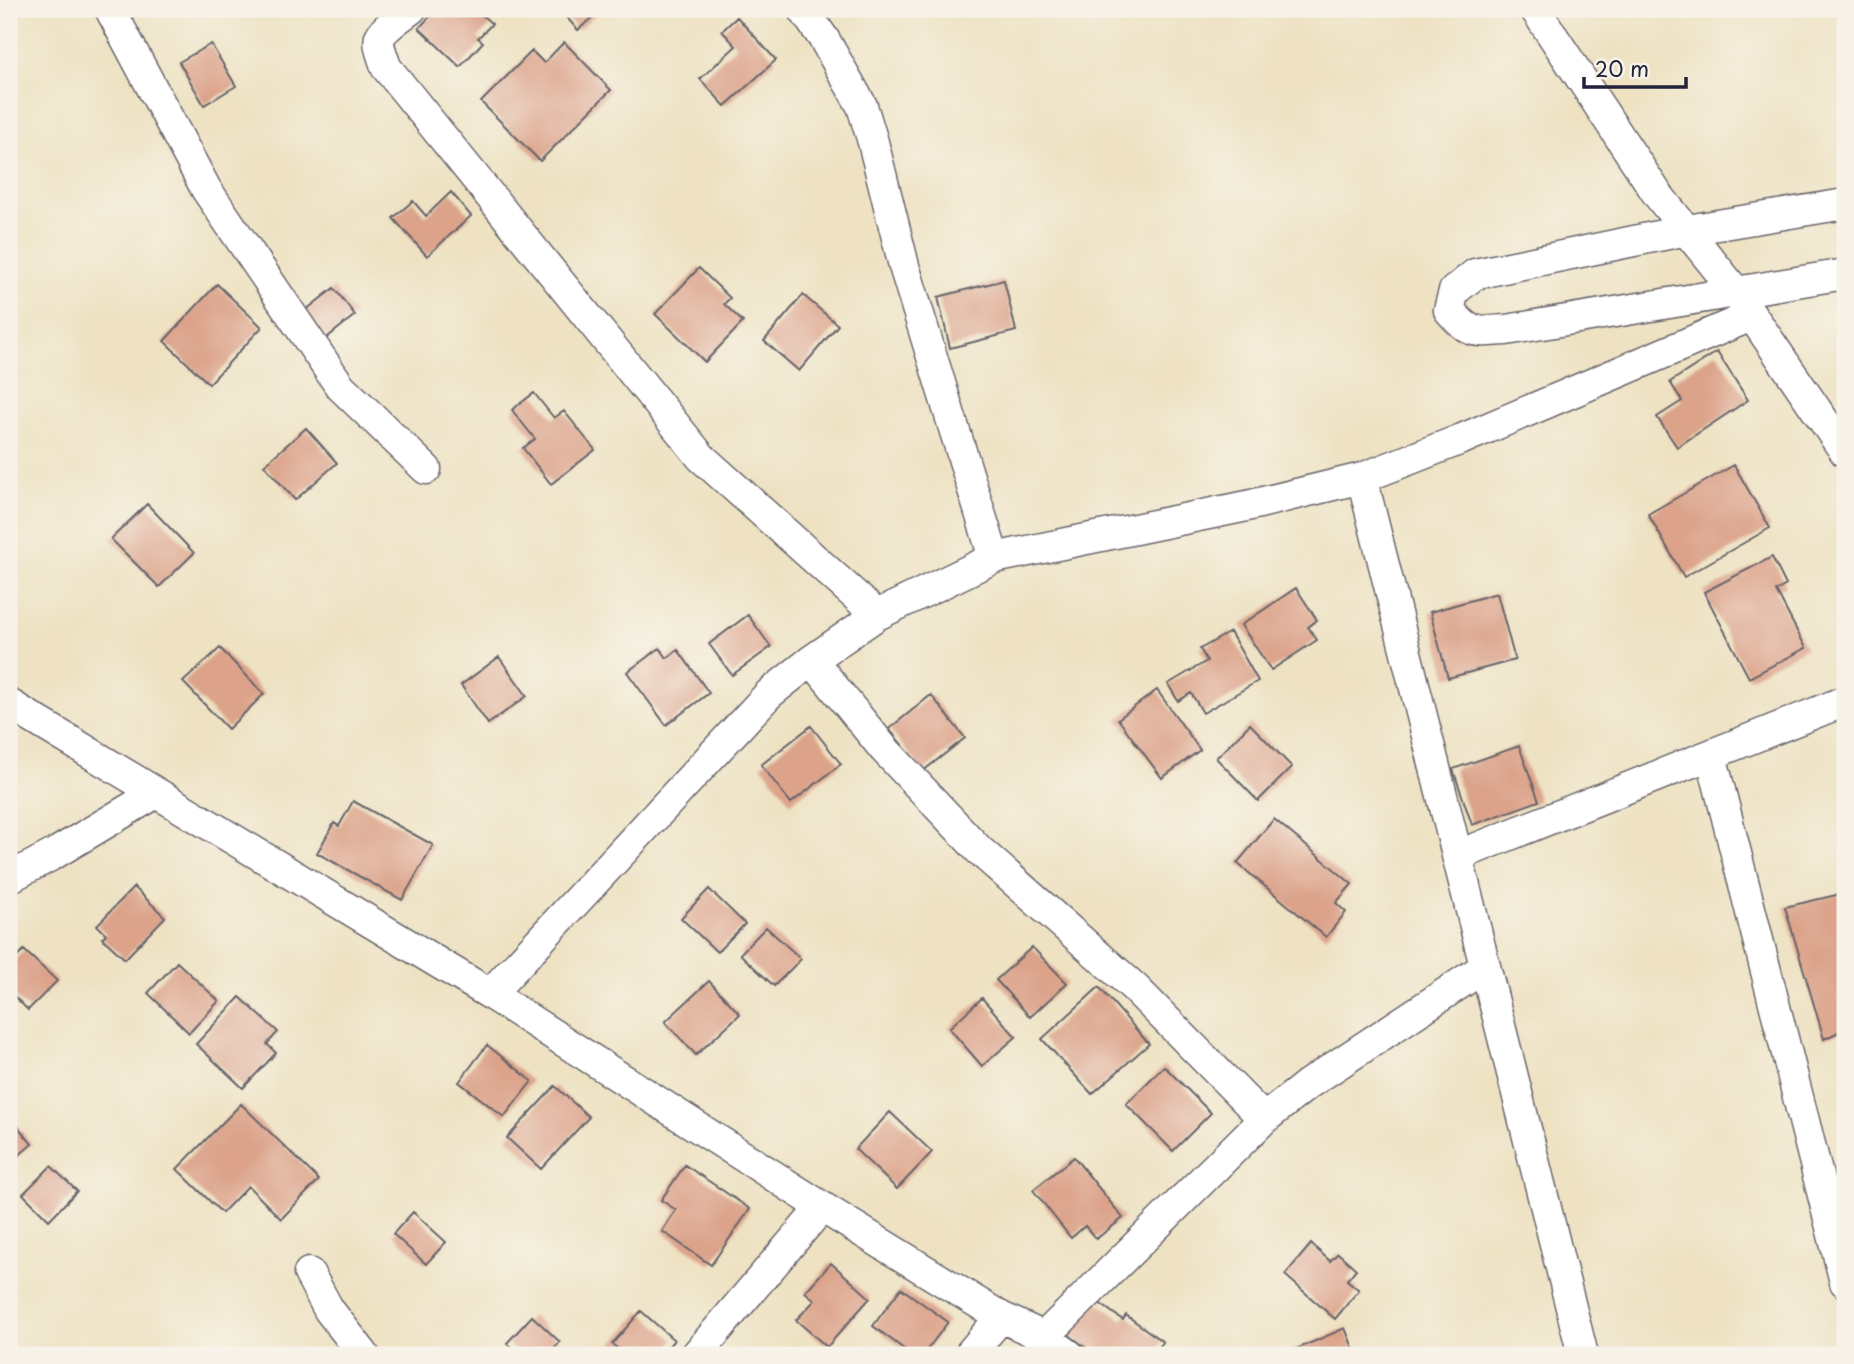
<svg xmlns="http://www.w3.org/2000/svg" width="1854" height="1364" font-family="'Playpen Sans',sans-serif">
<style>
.building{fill:#dca38a}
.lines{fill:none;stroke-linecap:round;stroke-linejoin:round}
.minor-casing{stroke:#69656b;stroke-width:33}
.minor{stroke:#fff;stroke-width:30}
</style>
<rect width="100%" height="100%" fill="#f7f3e8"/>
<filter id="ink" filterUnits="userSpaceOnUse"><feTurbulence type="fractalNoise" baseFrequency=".0143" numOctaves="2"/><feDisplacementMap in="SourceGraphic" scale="14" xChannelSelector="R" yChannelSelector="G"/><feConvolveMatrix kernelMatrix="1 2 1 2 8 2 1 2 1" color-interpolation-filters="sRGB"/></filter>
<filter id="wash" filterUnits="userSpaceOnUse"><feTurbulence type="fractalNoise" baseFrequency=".00686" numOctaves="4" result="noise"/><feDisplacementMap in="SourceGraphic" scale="28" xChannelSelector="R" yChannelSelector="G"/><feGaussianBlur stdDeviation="1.57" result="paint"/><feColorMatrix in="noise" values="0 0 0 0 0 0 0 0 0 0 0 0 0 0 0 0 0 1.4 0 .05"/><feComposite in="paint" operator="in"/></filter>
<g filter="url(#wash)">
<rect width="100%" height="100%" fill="#eee2c3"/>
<g id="blocks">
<!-- building -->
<path class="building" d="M437,9H449L456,15L462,9H475L492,24L478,38L483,42L460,67L419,28Z
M559,9H602L578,30Z
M737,17L776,60L725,106L700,79L736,46L722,31Z
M564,42L611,90L540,161L481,102L532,51L544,63Z
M211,44L236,86L204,105L179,62Z
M451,192L471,216L427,256L393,218L413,201L426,216Z
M699,268L730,298L724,304L743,322L705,362L655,314Z
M1004,280L1016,331L950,348L938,297Z
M217,284L262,327L209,384L164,341Z
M334,288L355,315L318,345L297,317Z
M803,295L838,325L799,371L764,341Z
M1717,352L1748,400L1677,447L1657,417L1682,401L1670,382Z
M534,393L554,418L564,411L595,450L551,484L523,448L535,439L512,410Z
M306,428L337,463L295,500L264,465Z
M1734,465L1770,528L1684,577L1648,514Z
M147,504L194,553L159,587L111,539Z
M1772,557L1786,585L1776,591L1806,648L1749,678L1704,592Z
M1296,588L1317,620L1308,627L1317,640L1271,670L1241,625Z
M1497,593L1515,660L1448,678L1430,612Z
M748,615L771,647L732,675L709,644Z
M1230,632L1258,681L1203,713L1191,693L1178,701L1168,684L1207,661L1200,649Z
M220,648L264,694L228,729L183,682Z
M660,648L667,658L678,650L709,693L666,725L627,672Z
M499,657L527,696L488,724L461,685Z
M1157,690L1200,750L1162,778L1118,719Z
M931,695L965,738L923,771L889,729Z
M1250,724L1292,767L1258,801L1216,758Z
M811,726L841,764L791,803L761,765Z
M1519,746L1539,801L1472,825L1453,769Z
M353,801L433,845L402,900L317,853L334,823L339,826Z
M1274,819L1352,884L1336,903L1346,912L1326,937L1237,863Z
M134,887L165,917L125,959L102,938L106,934L97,925Z
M709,889L745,924L717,952L681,918Z
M1845,893V937L1842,938L1845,951V1029L1824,1039L1785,907Z
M766,927L801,959L774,986L740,954Z
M1032,947L1067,983L1030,1017L996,980Z
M24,950L57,981L28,1010L9,991V966Z
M177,962L219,1001L189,1033L148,993Z
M709,981L740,1014L696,1055L665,1022Z
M1099,987L1149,1044L1092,1094L1042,1039Z
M240,997L278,1032L267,1044L276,1053L243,1088L196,1044Z
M982,998L1016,1037L982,1066L949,1028Z
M487,1045L532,1081L504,1117L459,1082Z
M1164,1066L1211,1113L1173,1151L1126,1104Z
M555,1086L589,1117L541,1169L507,1138Z
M241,1104L319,1180L281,1219L248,1186L222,1213L177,1169Z
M890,1112L932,1152L897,1189L855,1149Z
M9,1116L32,1144L9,1164Z
M1074,1157L1123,1218L1096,1239L1085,1226L1071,1238L1033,1190Z
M685,1165L750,1209L711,1265L662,1231L676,1210L661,1200Z
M51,1166L77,1191L49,1220L23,1194Z
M413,1212L446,1242L426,1264L393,1234Z
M1311,1244L1330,1261L1338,1253L1356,1269L1347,1280L1359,1290L1335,1319L1285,1275Z
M831,1263L870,1298L827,1347L796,1320L815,1300L805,1292Z
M901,1288L948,1322L923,1355H912L873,1326Z
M1095,1300L1123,1320L1126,1315L1163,1342L1153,1355H1096L1069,1335Z
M641,1311L674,1340L661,1355H625L612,1344Z
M532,1316L560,1342L548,1355H520L507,1343Z
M1345,1328L1356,1355H1294L1292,1351Z"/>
</g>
</g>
<g filter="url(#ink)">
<use href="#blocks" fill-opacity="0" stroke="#69656b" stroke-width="2"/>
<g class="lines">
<defs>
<path id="minor" d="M110,9L206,189L340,386L426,469
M411,9C403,15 384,28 380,37C377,45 384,59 386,67L701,457L877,615
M803,9L824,39L862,106L873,142L904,266L994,558
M1535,9L1658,195L1736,292L1845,452
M1845,204L1687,230L1475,274L1454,291L1449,310C1471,335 1473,332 1506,330L1845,274
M1362,478L1583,1355
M812,660L884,749L979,850L1135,988L1264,1119
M9,704L490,994L822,1207L1001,1317L1044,1337L1069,1355
M1711,755L1845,1282
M1457,856L1845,701
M9,878L54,854L156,793
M490,994L769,694L812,660L877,615L994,558L1247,506L1362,478L1462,439L1751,316
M309,1273L329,1310L364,1355
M1044,1337L1264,1119L1308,1084L1485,967
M696,1355L822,1207
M969,1355L1001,1317"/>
</defs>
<!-- minor casing -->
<use href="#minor" class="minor-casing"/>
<!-- minor -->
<use href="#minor" class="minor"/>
</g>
</g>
<!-- margin -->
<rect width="1854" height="1364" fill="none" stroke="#f7f3e8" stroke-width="35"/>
<!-- scale -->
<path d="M1584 77v10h102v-10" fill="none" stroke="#22223b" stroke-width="3.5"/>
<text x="1595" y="77" font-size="21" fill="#22223b" stroke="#f7f3e8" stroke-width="5" paint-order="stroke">20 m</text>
</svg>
